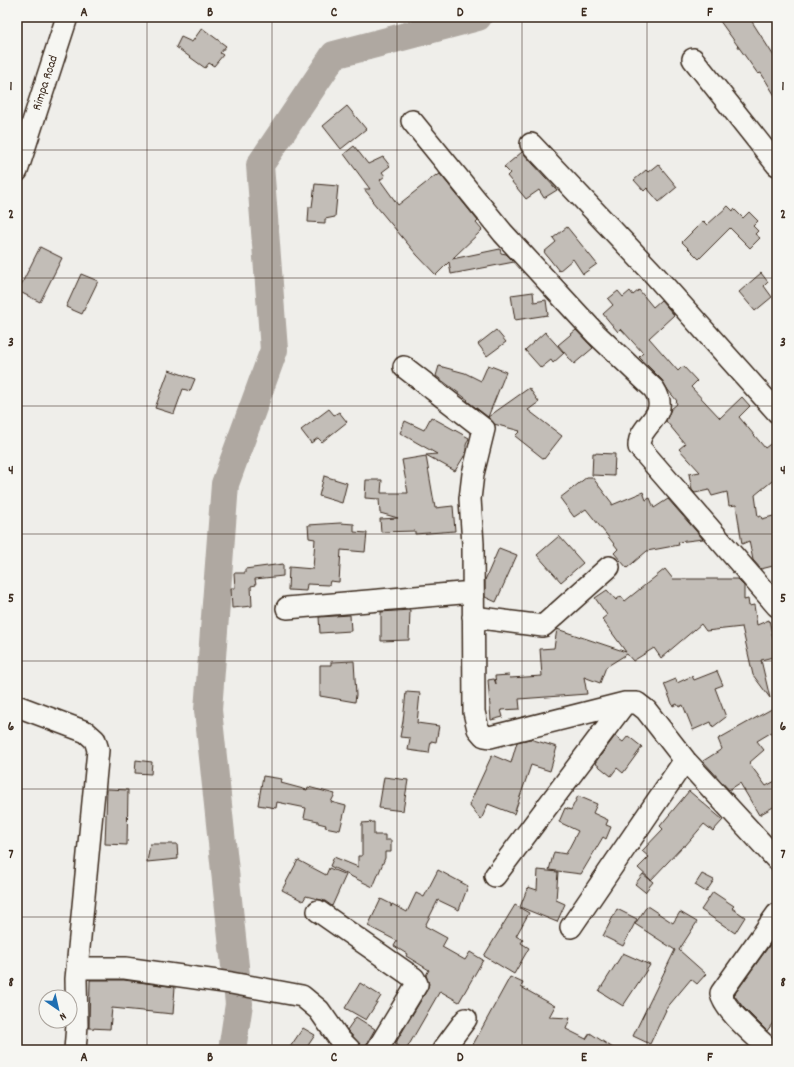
<svg xmlns="http://www.w3.org/2000/svg" width="794" height="1067" font-family="Dekko,sans-serif">
<style>
.lines{fill:none;stroke-linecap:round;stroke-linejoin:round}
.river{stroke:#afa8a1;stroke-width:28}
.building{fill:#c2bdb7;stroke:#3b2a1e}
.minor-casing{stroke:#3b2a1e;stroke-width:24}
.minor{stroke:#f6f6f2;stroke-width:21}
.grid{fill:none;stroke:#3b2a1e;stroke-width:1;stroke-opacity:0.55}
.labels{text-anchor:middle;dominant-baseline:central;stroke-width:3;stroke-linejoin:round;paint-order:stroke}
.street-label{font-size:13px;fill:#3b2a1e;stroke:#f6f6f2}
.neatline{fill:none;stroke:#3b2a1e;stroke-width:1.5}
.grid-label{font-size:13px;text-anchor:middle;font-weight:bold;fill:#3b2a1e}
</style>
<rect width="100%" height="100%" fill="#efeeea"/>
<filter id="ink" filterUnits="userSpaceOnUse"><feTurbulence type="fractalNoise" baseFrequency=".025" numOctaves="2"/><feDisplacementMap in="SourceGraphic" scale="8" xChannelSelector="R" yChannelSelector="G"/><feConvolveMatrix kernelMatrix="1 2 1 2 8 2 1 2 1" color-interpolation-filters="sRGB"/></filter>
<g filter="url(#ink)">
<g class="lines">
<!-- river -->
<path class="river" d="M232,1050L239,1004L208,710L225,484L274,350L260,165L334,55L478,17"/>
</g>
<!-- building -->
<path class="building" d="M717,17H749L777,61V99L761,73L758,74Z
M202,28L226,46L220,53L223,55L214,66L209,63L205,68L176,47L181,37L192,42Z
M347,106L366,129L341,149L323,126Z
M354,146L368,164L383,157L390,166L382,172L385,176L380,180L398,205L436,175L437,176L440,174L478,221L476,223L482,230L452,259L500,249L501,253L506,254L514,262L451,274L449,262L436,275L417,255L372,201L373,200L364,189H370L344,154Z
M522,152L557,190L544,198L539,190L526,199L507,176L510,173L504,167Z
M658,164L677,187L659,202L647,188L644,191L634,180L646,170L648,172Z
M315,184L338,186L335,217L325,219V223L308,222L309,207H312Z
M728,206L733,211L734,209L743,218L749,212L758,221L753,226L758,231L755,234L760,238L750,248L730,228L699,259L682,242L703,221L707,225Z
M567,227L597,264L583,274L573,259L559,271L544,252L556,242L553,238Z
M40,247L62,258L40,302L18,291Z
M761,273L768,282L764,286L772,297L755,311L739,292Z
M81,274L98,281L82,314L66,307Z
M639,290L653,307L661,300L674,315L649,338L678,371L683,366L697,381L691,387L720,418L742,397L750,406L739,417L765,448L777,439V477L755,495L758,517L761,516L762,519L777,515V565L761,569L753,560L749,541L742,544L736,505L729,506L727,492L712,496L709,490L695,493L692,490L689,474L700,472L679,449L685,444L666,421L671,409L677,404L676,402L677,401L668,390L662,380L639,357L643,353L621,329L618,332L603,314L613,305L608,299L618,291L623,297L630,291L633,295Z
M533,292L534,302L546,300L548,315L515,320L511,295Z
M496,330L506,342L487,356L478,344Z
M576,330L593,348L574,364L558,345Z
M545,332L564,353L553,363L551,360L541,368L525,350Z
M488,365L506,372L488,417L467,401L468,400L436,376L439,366L465,373L481,381Z
M169,370L195,379L190,391L183,389L174,414L155,408Z
M529,388L539,402L528,410L562,436L544,459L515,436L520,431L494,424L488,417Z
M329,409L334,415L339,412L347,422L322,442L318,438L311,443L301,430Z
M431,417L469,438L466,445V453L455,471L426,455L437,454L400,433L405,421L424,430Z
M593,453L615,454L614,476L592,475Z
M426,456L435,508L453,506L455,531L415,534V531L381,532L380,519L398,518L380,513L379,499L365,498L366,480H382L381,493H408L402,460Z
M324,476L347,483L342,503L319,496Z
M587,477H592L612,503V505L643,492L646,500L650,498L654,508L668,499L703,539L678,542L679,545L647,551L627,568L614,553L618,549L586,509L574,517L560,498Z
M340,523L354,524V532L367,533L365,552L341,550L339,582L330,581L329,585L307,584L306,591L288,590L289,567L313,569L315,539L309,538L308,525Z
M559,536L583,563L561,582L537,555Z
M499,548L517,555L496,602L485,597V580Z
M283,564V576L255,579L256,585L251,586L252,606L232,608L231,588H235L234,573H245V569Z
M665,569L673,579H737L744,586V600L748,599L749,606L754,605L757,625L769,620L777,656L761,660L770,698L753,675L742,627L706,631L701,624L661,658L654,648L633,661L627,654L606,667L600,683L584,677L587,694L519,699L520,709L501,710L503,717L491,720L488,680L494,679L496,684L495,676L509,675L510,678L542,676L540,649L554,648L557,629L626,652L602,619L607,615L595,598L607,590L616,600L621,596L625,601Z
M410,610L409,640L381,641V612Z
M350,615L351,631L320,633L319,617Z
M354,661L356,695L355,702L320,696V665H331V662Z
M717,671L723,685L715,688L726,717L713,727L711,722L693,730L683,705L679,707L677,704L673,706L664,684L676,679L677,683L692,676L694,680Z
M406,692L420,693L417,723L439,726L436,742L431,741L429,753L408,750L410,738L400,737L403,721Z
M777,706V729L757,741L764,750L749,763L766,786L777,780V805L759,815L740,783L729,790L703,761L722,749L718,739Z
M615,736L623,742L628,736L642,747L623,773L617,768L611,776L595,763Z
M530,739L557,747L550,771L531,765L514,814L488,804L481,820L469,805L492,755L511,763L517,742Z
M136,760L152,762L151,774L135,773Z
M263,776L282,779L281,783L307,790L308,787L335,794L331,802L346,806L340,830L325,827L326,825L318,823V821L304,818L306,808L277,802L276,808L258,805Z
M384,777L408,780L403,811L379,808Z
M107,789L128,790L127,845L105,844Z
M689,791L723,820L713,831L704,824L685,846H683L651,880L638,868L649,857L642,851L663,829L660,826Z
M578,796L597,804L593,813L608,820L606,825L611,827L606,839L603,837L581,874L549,870L554,852L566,854L578,831L559,822L565,808L571,810Z
M374,822V835H385V840H391V852H385V858L373,887L330,866L334,857L358,867V856H362V823Z
M150,844H177L178,859L147,862Z
M298,860L326,875L329,868L346,875L332,906L325,901L306,896L303,901L282,890Z
M438,870L468,886L459,910L438,900L425,926L447,938L442,947L465,960L470,952L483,960L459,1002L440,991L406,1050L395,1044L427,990L429,984L426,975L429,970L406,956L407,954L394,946L397,941L368,926L381,899L391,904V907L392,904L407,912L416,893L424,897Z
M538,870L558,872L556,900L565,904L557,922L520,907L528,887L537,890Z
M643,874L653,882L645,892L635,884Z
M702,874L714,880L706,892L695,885Z
M713,892L734,906L732,908L745,917L735,933L701,910Z
M515,905L529,913L516,936L523,940L521,943L529,948L514,974L484,956Z
M647,906L673,923L680,912L697,922L679,950L706,974L697,984L691,979L665,1010H666L650,1044L633,1036L675,950L635,924Z
M617,909L637,919L623,946L603,936Z
M777,939V1017L767,1031L743,1007L734,995L769,946Z
M623,953L650,965L623,1006L599,991Z
M510,977L523,983L521,987L555,1006L549,1017L570,1018L566,1029L586,1039L590,1033L616,1050H470Z
M90,980H124L175,987L173,1014L112,1008L110,1029L89,1028Z
M360,983L381,996L366,1020L345,1008Z
M356,1017L375,1029L363,1050L358,1042L347,1030Z
M303,1028L315,1035L305,1050H288Z"/>
<g class="lines">
<defs>
<path id="minor" d="M693,59L777,165
M412,121L503,233L596,334L654,389C672,417 638,423 639,447L777,606
M531,144L652,272L777,412
M17,171L67,17
M404,367L484,429L473,474L470,499L473,544L474,712L478,729L484,736L490,737L625,703H637L646,710L685,760L777,860
M287,608L473,592
M473,617L543,626L609,567
M17,706L86,732L95,740L98,750L76,979L77,1025L75,1050
M495,876L625,703
M318,911L414,978L417,984L377,1050
M571,927L685,760
M77,968H125L231,983L302,996L319,1010L340,1040L350,1050
M443,1050L466,1019
M770,1050C758,1038 723,1010 721,993L777,914"/>
</defs>
<!-- minor casing -->
<use href="#minor" class="minor-casing"/>
<!-- minor -->
<use href="#minor" class="minor"/>
</g>
</g>
<!-- grid -->
<path class="grid" d="M147,17V1050M272,17V1050M397,17V1050M522,17V1050M647,17V1050M17,150H777M17,278H777M17,406H777M17,534H777M17,661H777M17,789H777M17,917H777"/>
<g class="labels">
<!-- street labels -->
<g class="street-label">
<text transform="translate(46 83) rotate(-72)">Rimpa Road</text>
</g>
</g>
<!-- margin -->
<rect width="794" height="1067" fill="none" stroke="#f6f6f2" stroke-width="44"/>
<!-- north arrow -->
<g transform="translate(58 1009) rotate(146)"><circle r="19" fill="#f6f6f2" stroke="#aba49d"/>
<path d="M0-3L7 15L0 10L-7 15Z" fill="#1f6fb2"/>
<text y="-6" font-size="11" font-weight="bold" text-anchor="middle" fill="#3b2a1e">N</text>
</g>
<rect x="22" y="22" width="750" height="1023" class="neatline"/>
<g class="grid-label">
<text x="84" y="16">A</text>
<text x="210" y="16">B</text>
<text x="334" y="16">C</text>
<text x="460" y="16">D</text>
<text x="584" y="16">E</text>
<text x="710" y="16">F</text>
<text x="11" y="90">1</text>
<text x="783" y="90">1</text>
<text x="11" y="218">2</text>
<text x="783" y="218">2</text>
<text x="11" y="346">3</text>
<text x="783" y="346">3</text>
<text x="11" y="474">4</text>
<text x="783" y="474">4</text>
<text x="11" y="602">5</text>
<text x="783" y="602">5</text>
<text x="11" y="730">6</text>
<text x="783" y="730">6</text>
<text x="11" y="858">7</text>
<text x="783" y="858">7</text>
<text x="11" y="986">8</text>
<text x="783" y="986">8</text>
<text x="84" y="1061">A</text>
<text x="210" y="1061">B</text>
<text x="334" y="1061">C</text>
<text x="460" y="1061">D</text>
<text x="584" y="1061">E</text>
<text x="710" y="1061">F</text>
</g>
</svg>
